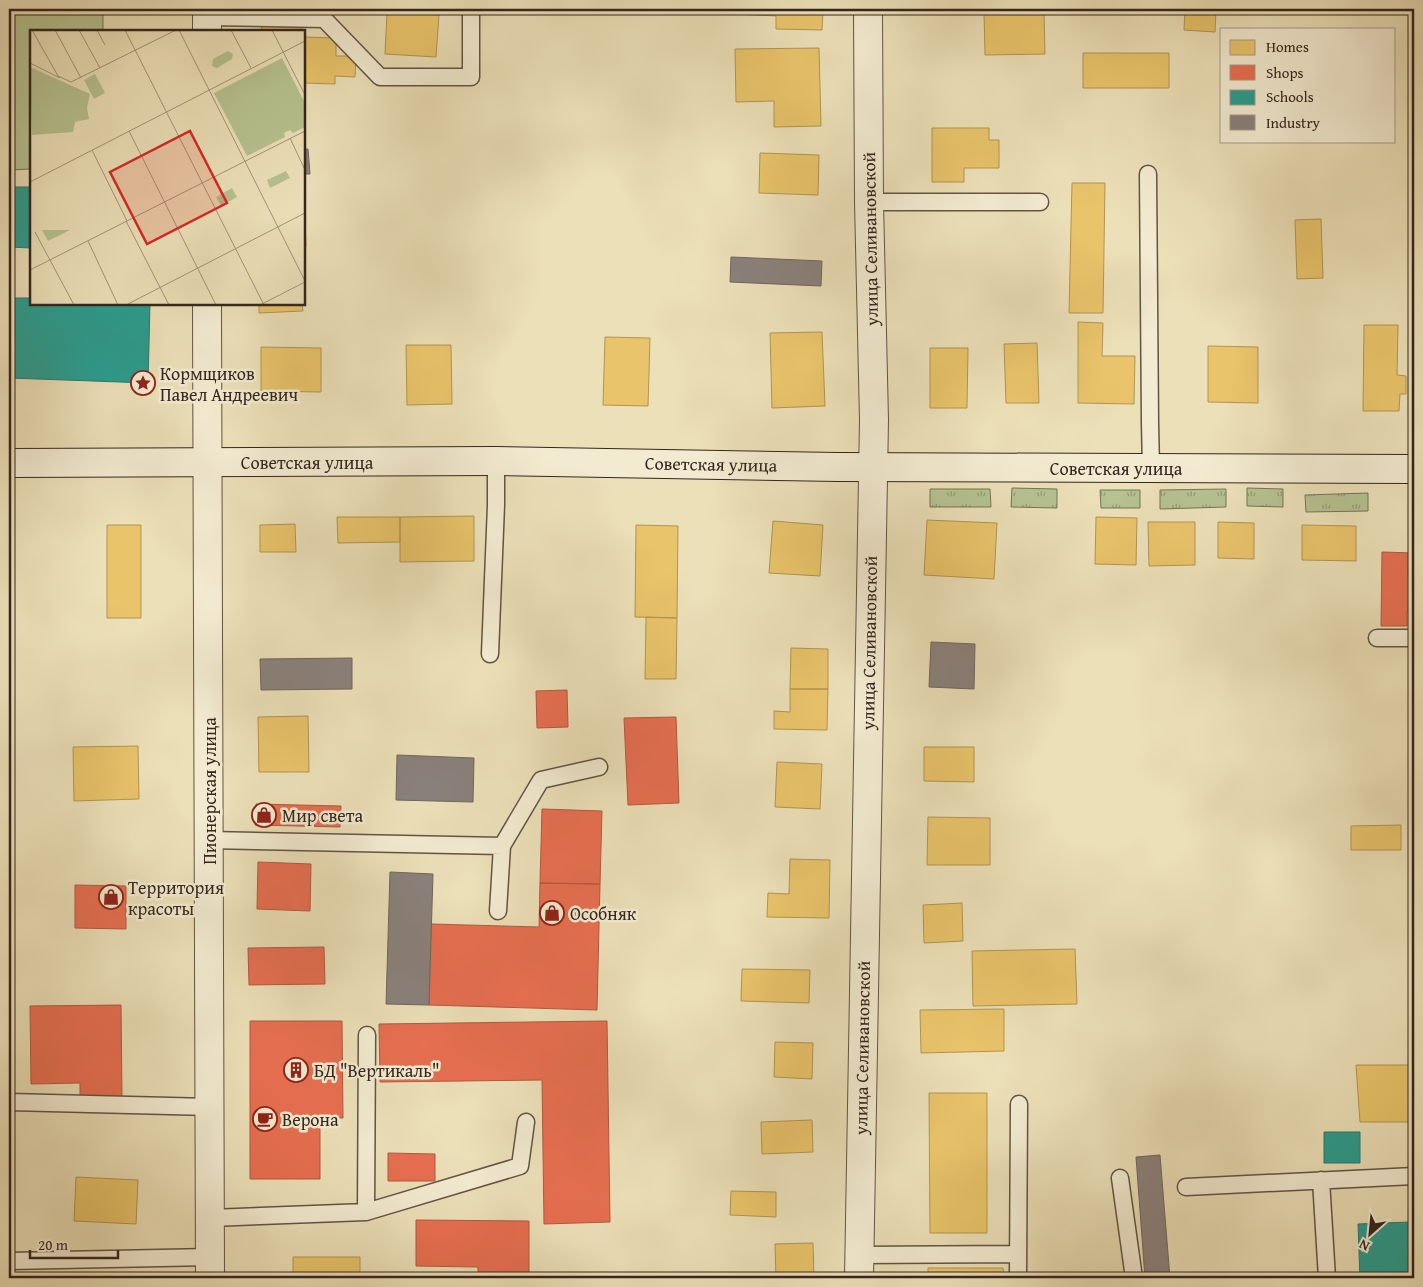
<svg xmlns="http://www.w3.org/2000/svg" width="1423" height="1287" font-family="'Gentium Book Plus',serif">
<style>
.grass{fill:url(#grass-tufts);stroke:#757457}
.pitch{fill:#b6c290;stroke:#757457}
.homes{fill:#e9c46a;stroke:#b39453}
.shops{fill:#e76f51;stroke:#b15942}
.schools{fill:#2a9d8f;stroke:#2d796d}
.industry{fill:#8a817c;stroke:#706560}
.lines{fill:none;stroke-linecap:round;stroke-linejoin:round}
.lane-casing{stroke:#625444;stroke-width:19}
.street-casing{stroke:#625444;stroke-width:30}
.secondary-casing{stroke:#34251e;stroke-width:30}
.lane{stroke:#f3ebd1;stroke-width:16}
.street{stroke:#f3ebd1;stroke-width:28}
.secondary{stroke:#f3ebd1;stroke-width:28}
.labels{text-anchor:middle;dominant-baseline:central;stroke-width:5;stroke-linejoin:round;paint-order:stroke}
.street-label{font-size:18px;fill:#34251e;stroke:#f3ebd1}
.poi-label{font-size:18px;fill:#34251e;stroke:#f3ebd1;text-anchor:start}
.inset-road{fill:none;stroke:#a2957a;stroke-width:1}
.view{fill:#d62828;fill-opacity:0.15;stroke:#d62828;stroke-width:2.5}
.inset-edge{fill:none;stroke:#34251e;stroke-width:2.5}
</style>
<defs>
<pattern id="grass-tufts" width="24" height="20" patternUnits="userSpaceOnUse" patternTransform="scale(1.25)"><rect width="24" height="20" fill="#b6c290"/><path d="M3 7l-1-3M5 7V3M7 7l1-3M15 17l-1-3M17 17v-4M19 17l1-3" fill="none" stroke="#959d75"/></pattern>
</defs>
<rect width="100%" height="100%" fill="#ece0b8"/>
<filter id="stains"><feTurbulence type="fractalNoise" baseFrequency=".004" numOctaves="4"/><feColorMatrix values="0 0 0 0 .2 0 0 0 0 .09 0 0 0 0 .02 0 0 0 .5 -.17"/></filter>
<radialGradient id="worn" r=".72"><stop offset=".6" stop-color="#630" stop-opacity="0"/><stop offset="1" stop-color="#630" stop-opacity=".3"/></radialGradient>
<!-- grass -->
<path class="grass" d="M1012,488L1057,489V508L1011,507Z
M1247,488L1283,489V507L1247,506Z
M930,489H990L991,507H930Z
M1226,489V507L1160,509V490Z
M1100,490H1140V508H1101Z
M1368,493V511L1306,512L1305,495Z"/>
<!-- pitch -->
<path class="pitch" d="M9,9H103V31H31V169L9,170Z"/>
<!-- homes -->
<path class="homes" d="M735,9H823L822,30L776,29V16L735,14Z
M1185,9H1216L1215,32L1184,30Z
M1044,11L1045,54L985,55L984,12Z
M387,12L439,15L436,57L385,54Z
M262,25L301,27V31H261Z
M304,37L336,38V56H356L355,77L335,76V84L304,83Z
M819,48L821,126L774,127V101L736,102L735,49Z
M1083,53H1169V88H1083Z
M932,128H989V140H999V168H964V182H932Z
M760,153L819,155L818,195L759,193Z
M1072,183H1105L1103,313H1069Z
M304,196L306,247H304Z
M1321,219L1323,278L1297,279L1295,220Z
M259,304H302L303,311L259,313Z
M1078,322L1103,323L1102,356H1135L1134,404L1078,403Z
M1364,325H1398L1397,375L1406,376V394H1400L1399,411H1363Z
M822,332L825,406L772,408L770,333Z
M605,337L650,338L648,406L603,405Z
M1037,343L1039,403H1006L1004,344Z
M406,345H451L452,404L407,405Z
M1208,346L1258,347V403L1208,402Z
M261,347L321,348V392L261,391Z
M930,348H968L967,408H930Z
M474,516V561L400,562V517Z
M337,517H400V542L338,543Z
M1096,517L1137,518L1136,565L1095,564Z
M927,520L997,523L994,579L924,575Z
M773,521L823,525L820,576L769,573Z
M1148,522H1195V565L1149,566Z
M1218,522L1254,523V559L1218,558Z
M295,524L296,552H260V525Z
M107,525H141V618H107Z
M636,525L678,526L677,618L635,617Z
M1302,525L1356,526V561L1302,560Z
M646,617L677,618L676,679H645Z
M791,648L828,649V689H790Z
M790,689H828L827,730L774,729V711L790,712Z
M308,716L309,772H259L258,717Z
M138,746L139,799L74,801L73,747Z
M924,747H974V782L924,781Z
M777,762L822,764L820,809L775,807Z
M928,817L990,818V865H927Z
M1401,825V850H1351V826Z
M790,859L830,860L829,918L767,917L768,893L789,894Z
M962,903L963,941L924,943L923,905Z
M1075,949L1077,1004L973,1006L972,951Z
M742,969L810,970L809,1003L741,1001Z
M1004,1009V1051L921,1053L920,1010Z
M775,1042L813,1043L812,1079L774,1077Z
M1356,1065H1414V1122H1360Z
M929,1093H987V1233H930Z
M812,1120L813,1152L762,1154L761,1122Z
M76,1177L138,1180L136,1224L74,1221Z
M731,1191L776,1192V1217L730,1215Z
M813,1243L814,1278H776L775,1244Z
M293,1257H360V1278H293Z
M928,1268H1003L1004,1278H928Z"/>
<!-- shops -->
<path class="shops" d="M1382,552L1414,553V611H1407V626H1381Z
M567,690L568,727L537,728L536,691Z
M676,717L679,803L628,805L624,718Z
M256,804L341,806L340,827L255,825Z
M542,809L602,811L600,884L540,883Z
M258,862L311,864L310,911L257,909Z
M540,883L600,884L597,1010L429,1005L431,924L539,927Z
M75,885L126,886V929L75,928Z
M324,947L325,984L249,985L248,948Z
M121,1005L122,1097H80V1083L31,1084L30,1006Z
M250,1021H342L343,1118H320V1179H250Z
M607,1021L610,1222L544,1224L542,1080L380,1082L379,1024Z
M388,1153L435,1154V1181H388Z
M416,1220L529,1221V1278H478V1267L416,1266Z"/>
<!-- schools -->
<path class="schools" d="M9,187H31V248L9,247Z
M9,298H31V304H150L148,383L9,378Z
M1324,1132H1360V1163H1324Z
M1410,1222L1412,1278H1360L1358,1224Z"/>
<!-- industry -->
<path class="industry" d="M304,149H308L310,174H304Z
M731,257L822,261L821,286L730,282Z
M931,642L975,644L974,689L929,687Z
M352,658V689L261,690L260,659Z
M397,755L474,758L473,802L396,800Z
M390,872L433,874L429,1005L386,1004Z
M1160,1155L1170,1278H1145L1136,1157Z"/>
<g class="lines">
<defs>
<path id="lane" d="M207,17L324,19L380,77H471V9
M1148,174L1150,423L1151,468
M869,202H1040
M1377,638H1414
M490,654L496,505V461
M209,840L502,846L498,911
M502,846L541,780L599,767
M9,1102L210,1107
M1120,1178L1134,1278
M1321,1180L1327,1278
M1186,1187L1414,1176
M366,1212L367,1035
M211,1218L366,1212L520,1166L526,1122
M859,1255L1018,1254
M9,1261L211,1257
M1018,1278L1019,1104"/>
<path id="street" d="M207,9V31
M207,304L210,1278
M859,1278L874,420L869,202L868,9"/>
<path id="secondary" d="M9,463L496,461L838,467L1414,469"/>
</defs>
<!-- lane casing -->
<use href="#lane" class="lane-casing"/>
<!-- street casing -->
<use href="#street" class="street-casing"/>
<!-- secondary casing -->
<use href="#secondary" class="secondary-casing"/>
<!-- lane -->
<use href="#lane" class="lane"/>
<!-- street -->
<use href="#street" class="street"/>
<!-- secondary -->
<use href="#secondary" class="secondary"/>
</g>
<!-- icons -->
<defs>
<symbol id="sight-ring" viewBox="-11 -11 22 22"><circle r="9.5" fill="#f3ebd1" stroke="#8f2418" stroke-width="1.5"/><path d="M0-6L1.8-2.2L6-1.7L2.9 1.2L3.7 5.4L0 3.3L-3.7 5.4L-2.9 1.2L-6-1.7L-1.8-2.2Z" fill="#8f2418"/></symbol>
<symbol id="shop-ring" viewBox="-11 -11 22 22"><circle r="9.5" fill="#f3ebd1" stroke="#8f2418" stroke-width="1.5"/><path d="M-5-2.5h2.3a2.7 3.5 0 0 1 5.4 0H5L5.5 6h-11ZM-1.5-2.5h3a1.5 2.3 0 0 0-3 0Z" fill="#8f2418"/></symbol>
<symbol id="building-ring" viewBox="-11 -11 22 22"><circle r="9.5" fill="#f3ebd1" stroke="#8f2418" stroke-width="1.5"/><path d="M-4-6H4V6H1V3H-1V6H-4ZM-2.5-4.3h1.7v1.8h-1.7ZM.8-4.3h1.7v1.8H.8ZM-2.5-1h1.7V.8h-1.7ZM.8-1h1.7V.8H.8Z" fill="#8f2418"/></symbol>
<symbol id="cafe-ring" viewBox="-11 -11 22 22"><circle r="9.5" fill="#f3ebd1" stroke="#8f2418" stroke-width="1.5"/><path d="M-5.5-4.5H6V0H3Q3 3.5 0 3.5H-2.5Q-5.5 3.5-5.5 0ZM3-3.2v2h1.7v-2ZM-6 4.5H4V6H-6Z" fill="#8f2418"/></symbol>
</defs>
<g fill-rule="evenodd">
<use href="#sight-ring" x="129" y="369" width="28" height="28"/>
<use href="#shop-ring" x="250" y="801" width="28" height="28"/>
<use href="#shop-ring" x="97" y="883" width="28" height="28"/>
<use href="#shop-ring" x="538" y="899" width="28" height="28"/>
<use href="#building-ring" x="282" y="1056" width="28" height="28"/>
<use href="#cafe-ring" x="251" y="1105" width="28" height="28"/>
</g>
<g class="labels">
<!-- street labels -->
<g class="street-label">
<text transform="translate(870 239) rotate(-91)">улица Селивановской</text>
<text x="307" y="462">Советская улица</text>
<text transform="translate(711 464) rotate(1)">Советская улица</text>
<text x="1116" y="468">Советская улица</text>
<text transform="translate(869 643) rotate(-89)">улица Селивановской</text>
<text transform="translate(209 791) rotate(-90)">Пионерская улица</text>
<text transform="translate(862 1048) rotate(-89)">улица Селивановской</text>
</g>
<!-- poi labels -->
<g class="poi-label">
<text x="160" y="373">Кормщиков<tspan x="160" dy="21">Павел Андреевич</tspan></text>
<text x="282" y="815">Мир света</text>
<text x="128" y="887">Территория<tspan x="128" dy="21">красоты</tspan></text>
<text x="570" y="913">Особняк</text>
<text x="314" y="1070">БД "Вертикаль"</text>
<text x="282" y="1119">Верона</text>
</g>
</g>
<!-- overview -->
<g transform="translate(30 30)">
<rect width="275" height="275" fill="#ece0b8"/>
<path d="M252,28L275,73V97L263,103L260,100L254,103L255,107L217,126L184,63ZM12,200H40L18,211Z" fill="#b6c290"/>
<path d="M0,37L60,64L57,78L59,89L45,92L43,102L2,105Z" fill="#b6c290"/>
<path d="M198,21L203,24L202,29L187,38L182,36L183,29ZM65,44L75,63L64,69L54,50ZM256,141L260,148L240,158L237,150ZM202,158L207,167L191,176L186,167Z" fill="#b6c290"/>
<path class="inset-road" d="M2,0L28,46L41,52L146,0M25,0L51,48M49,0L70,38M67,0L75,15M95,0L234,275M149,0L275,251M201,0L221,38M242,0L275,65M0,33L30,48M99,101L186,275M260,108L275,140M62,120L97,191M0,152L275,11M96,191L139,275M5,202L44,275M58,211L88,275M0,240L275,101M96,275L275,183M230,275L275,252"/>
<path class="view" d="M160,101L197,173L117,214L80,142Z"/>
<rect width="275" height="275" class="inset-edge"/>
</g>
<!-- margin -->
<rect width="1423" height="1287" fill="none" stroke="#ece0b8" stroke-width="30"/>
<rect x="10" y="10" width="1403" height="1267" fill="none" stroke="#34251e" stroke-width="2.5"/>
<rect x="15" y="15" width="1393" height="1257" fill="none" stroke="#34251e"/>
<!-- legend -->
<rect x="1220" y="28" width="175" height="115" fill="#f3ebd1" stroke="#a79c89"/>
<rect x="1230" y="40" width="25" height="15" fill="#e9c46a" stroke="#a79c89"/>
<text x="1266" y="52" font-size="15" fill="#34251e">Homes</text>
<rect x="1230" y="65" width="25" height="15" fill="#e76f51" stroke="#a79c89"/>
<text x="1266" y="78" font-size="15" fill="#34251e">Shops</text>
<rect x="1230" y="90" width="25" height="15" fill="#2a9d8f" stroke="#a79c89"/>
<text x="1266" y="102" font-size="15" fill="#34251e">Schools</text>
<rect x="1230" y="115" width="25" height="15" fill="#8a817c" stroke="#a79c89"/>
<text x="1266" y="128" font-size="15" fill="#34251e">Industry</text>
<!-- north arrow -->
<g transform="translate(1370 1234) rotate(207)" stroke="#f3ebd1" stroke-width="4" paint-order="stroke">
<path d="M0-4L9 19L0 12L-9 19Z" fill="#34251e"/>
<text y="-8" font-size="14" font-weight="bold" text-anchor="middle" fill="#34251e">N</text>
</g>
<!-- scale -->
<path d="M30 1250v8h88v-8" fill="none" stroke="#34251e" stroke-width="2.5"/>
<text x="38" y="1250" font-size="15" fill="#34251e" stroke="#f3ebd1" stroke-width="4" paint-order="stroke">20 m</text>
<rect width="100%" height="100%" filter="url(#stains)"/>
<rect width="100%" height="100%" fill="url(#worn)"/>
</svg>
